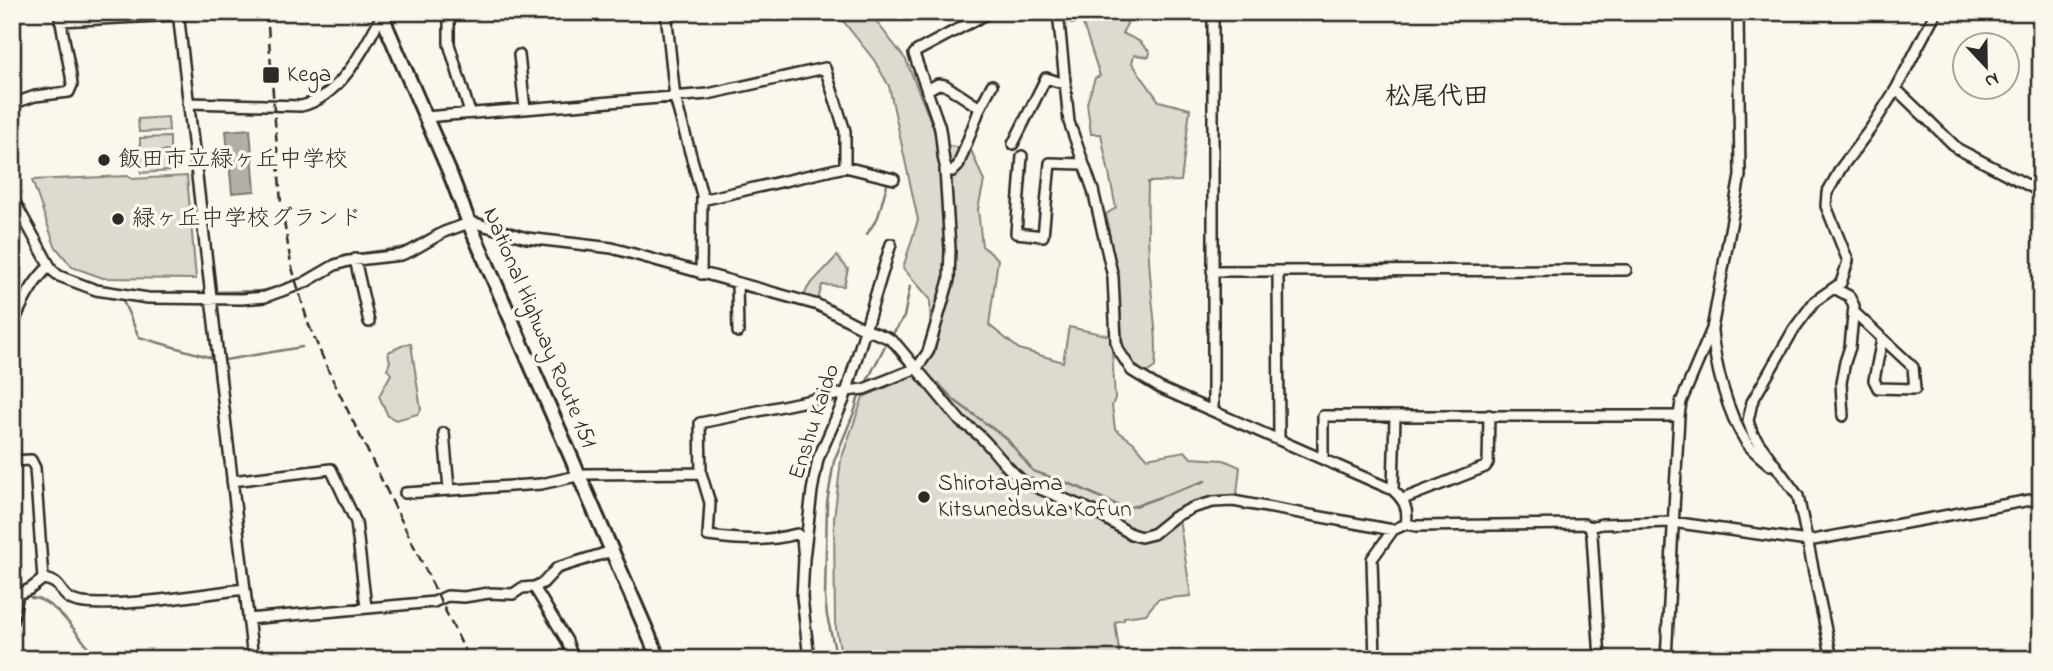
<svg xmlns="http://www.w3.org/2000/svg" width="2053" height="671" font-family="'Indie Flower','Klee One',sans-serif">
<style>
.green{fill:#dddad0;stroke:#84827e;stroke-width:2}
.water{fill:#b1afa7;stroke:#7b7a75;stroke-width:2}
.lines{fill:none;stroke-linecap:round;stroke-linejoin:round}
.stream{stroke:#7b7a75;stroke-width:2.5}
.minor-casing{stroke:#2b2b2b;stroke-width:14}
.highway-casing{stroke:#2b2b2b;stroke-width:18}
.minor{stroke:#fbf7ec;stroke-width:9}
.highway{stroke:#fbf7ec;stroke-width:12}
.rail{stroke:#2b2b2b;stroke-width:2.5;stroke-dasharray:10 5;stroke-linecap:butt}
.poi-dot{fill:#2b2b2b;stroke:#fbf7ec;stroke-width:2.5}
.labels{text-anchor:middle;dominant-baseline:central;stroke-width:7;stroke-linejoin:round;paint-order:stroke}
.poi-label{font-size:23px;fill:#2b2b2b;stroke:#fbf7ec;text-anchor:start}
.street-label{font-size:23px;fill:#2b2b2b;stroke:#fbf7ec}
.quarter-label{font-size:26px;font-weight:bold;fill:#2b2b2b;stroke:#fbf7ec}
</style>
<rect width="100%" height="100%" fill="#fbf7ec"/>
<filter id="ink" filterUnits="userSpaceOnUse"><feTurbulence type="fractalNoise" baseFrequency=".0143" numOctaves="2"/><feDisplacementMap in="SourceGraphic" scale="14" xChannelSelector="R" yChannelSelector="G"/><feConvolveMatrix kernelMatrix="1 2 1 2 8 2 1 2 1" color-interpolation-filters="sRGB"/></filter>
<g filter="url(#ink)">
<!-- green -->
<path class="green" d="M836,12H869L906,60L940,144L971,150L984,181L978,209L982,246L998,259L989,325L1019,349L1063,362L1069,327L1111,336L1115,398L1112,406L1115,429L1133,442L1147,458L1185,451L1191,458L1224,460L1240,467L1237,494L1216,496L1178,512L1191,596L1158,599L1146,614L1124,617V620L1115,622L1120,657L1154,652L1155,659H842L835,623L834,519L841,460L863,397L911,377L931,339L930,299L903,268L918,220L889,86L874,60Z
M1067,12H1125L1127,24L1122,33L1139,41L1150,52L1149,57L1134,55L1132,63L1159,101L1190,109L1181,181L1148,182C1147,217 1148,252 1151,286C1153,313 1158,339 1155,367L1145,374L1123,353L1119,294L1106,214L1116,208L1101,134H1091L1087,103L1095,78L1100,76L1082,21L1072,24Z
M168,117L169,131L139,132L138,119Z
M170,137V151L140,152V138Z
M171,156V171L141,173V158Z
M128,176L132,179L187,176L196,279L103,278L72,267L55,246L32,180Z
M837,256L848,269L844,286L822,285L818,300L804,296L808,287Z
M411,344L421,410L418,414L396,420L388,416L379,396L391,374L387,369L390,362L388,352L404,345Z"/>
<!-- water -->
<path class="water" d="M250,129L255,191L232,193L226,131Z"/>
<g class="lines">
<!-- stream -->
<path class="stream" d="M12,188L27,216
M867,234L878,217L888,181
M602,251L731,287
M51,259L59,271
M312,273L342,256L407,247L436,230L462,219
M94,285L108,288
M742,290L751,293
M216,292L261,291L283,286
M142,293H202
M763,296L815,310L853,328
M123,301L139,337L212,358
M892,335L904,317L910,286
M888,344L907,367
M225,360L302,347
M866,383L887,342
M939,384L954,400L1007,439L1033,471L1078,487L1119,506L1126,508L1135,506L1205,481
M31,598C55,598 82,640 97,659
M834,659L835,650L827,616L825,597L827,503L834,461L855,410L859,395"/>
<defs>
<path id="minor" d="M178,12L253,659
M449,12V44L470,113
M666,12L675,98L702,195L701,274
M990,12L917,51L914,54L939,125C943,139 941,162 948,171H953L958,166L980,108L992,85
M1058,12L1069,122L1093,190L1113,277L1116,342L1119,351L1132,371L1160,388L1393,490C1404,500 1409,509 1406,524
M1213,12V411
M60,21L178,15
M519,55L525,109
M1896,89L1958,149L2041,192
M927,90L938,84L945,85L980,108
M188,103L301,106C340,98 365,47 382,15
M12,104L35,96L69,92L72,85L71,76L59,12
M425,117L708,94L825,68L845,131V167L702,200
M1013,144L1046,78L1065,84
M1022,156L1016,233L1043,236L1050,163L1083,164
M845,167L894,179
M12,197L52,270L59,276L96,290L148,298L242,299L265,297L304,283L335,265L348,261L401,255L411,251L444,232L469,223H475L527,238L612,248L818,305L865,329L888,338L896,344L961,422C990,438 1000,466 1026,483L1093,511L1131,534L1141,537L1153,534L1174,517L1192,508L1213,502L1233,501L1393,530L1406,524L1416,526L1584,524L1590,527L1592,535L1600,659
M355,259L369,322
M1212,271L1626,270
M1278,271L1279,440
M737,283L738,332
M1834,288L1849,296L1854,306L1850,347L1845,362L1841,383L1843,416
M1854,312L1913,367L1915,389L1878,388L1874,380L1882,339
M12,329C18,309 34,279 50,266
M1712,331C1715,365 1727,413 1746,442C1752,451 1762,458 1770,465
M846,391L864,389L917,368L928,352L949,280L950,249L945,169
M444,433L449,489
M1323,459V416H1679
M12,461L31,460L35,468L43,579
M701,473L700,423L845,393
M232,481L331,469L356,522L366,607
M1393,490L1395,416
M405,493L541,484L586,474L701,473L710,503L708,536C739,540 766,542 797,534L802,538L804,559
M1403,499L1485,467L1488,463L1489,415
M1590,527L1602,524L1672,522L1808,541L2041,498
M12,597L30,589L43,579C62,581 59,594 72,600C97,612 212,593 244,589
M248,619L434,602L447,596L464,597L489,593L513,594L522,588L534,587
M12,622L18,595
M573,659L567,641L534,587L543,583L557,568L612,551
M809,659L802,597L804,559L812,491L818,459L844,400L891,244
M1375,659L1372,559L1393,530
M1666,659L1679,416L1681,402L1712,329L1740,176L1738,12
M1832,659L1798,496L1753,435L1748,421L1752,402L1794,329L1815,301L1841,283L1848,261L1826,206L1827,193L1841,168L1871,128L1896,89L1936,12"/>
<path id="highway" d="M382,12L387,28L449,171L469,223L659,659"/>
</defs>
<!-- minor casing -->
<use href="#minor" class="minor-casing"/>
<!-- highway casing -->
<use href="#highway" class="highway-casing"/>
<!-- minor -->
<use href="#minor" class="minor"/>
<!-- highway -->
<use href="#highway" class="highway"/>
<!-- rail -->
<path class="rail" d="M267,12L281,203L291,264L308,323L329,372L469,659"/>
</g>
</g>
<!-- markers -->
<g class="poi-dot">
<rect x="262" y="66" width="18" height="18" rx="3.5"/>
<circle cx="104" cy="160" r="7"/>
<circle cx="118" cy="219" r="7"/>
<circle cx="924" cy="497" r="7"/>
</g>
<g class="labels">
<!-- poi labels -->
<g class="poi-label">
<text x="287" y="75">Kega</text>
<text x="118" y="160">飯田市立緑ヶ丘中学校</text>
<text x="132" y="219">緑ヶ丘中学校グランド</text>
<text x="938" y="484">Shirotayama<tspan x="938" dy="26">Kitsunedsuka Kofun</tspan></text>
</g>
<!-- street labels -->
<g class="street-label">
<text transform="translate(539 328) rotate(67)">National Highway Route 151</text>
<text transform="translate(815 422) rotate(-72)">Enshu Kaido</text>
</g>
<!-- quarter labels -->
<g class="quarter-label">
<text x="1437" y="98">松尾代田</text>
</g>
</g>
<!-- margin -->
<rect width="2053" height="671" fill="none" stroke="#fbf7ec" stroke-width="42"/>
<rect x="21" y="21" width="2011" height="629" fill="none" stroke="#2b2b2b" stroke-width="2.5" filter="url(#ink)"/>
<!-- north arrow -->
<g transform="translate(1986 66) rotate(158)"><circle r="33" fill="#fbf7ec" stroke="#a8a59f" stroke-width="2"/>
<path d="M0-5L12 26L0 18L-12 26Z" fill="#2b2b2b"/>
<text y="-10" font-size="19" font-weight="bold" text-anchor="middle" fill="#2b2b2b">N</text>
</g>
</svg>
